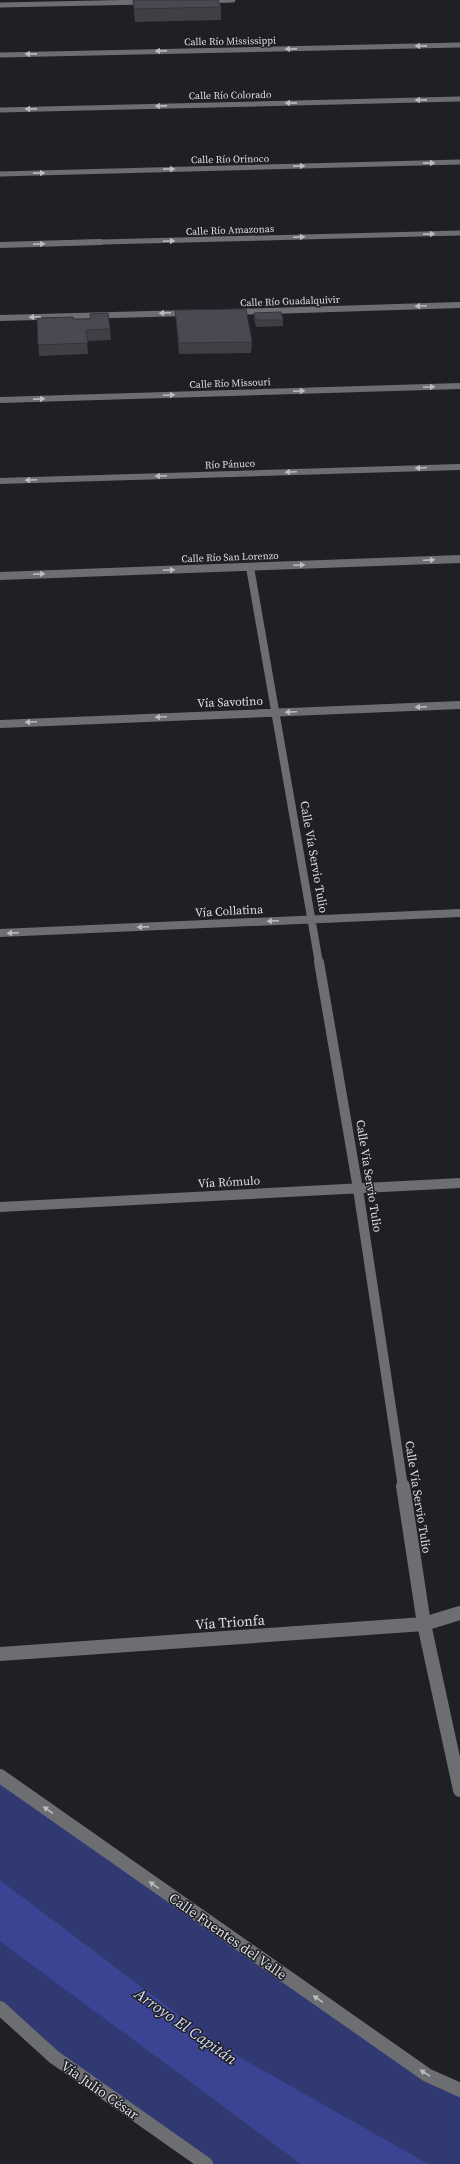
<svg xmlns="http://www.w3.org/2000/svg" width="460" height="2164" font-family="'Source Serif 4',serif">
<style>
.green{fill:#303971}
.water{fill:#3a4493}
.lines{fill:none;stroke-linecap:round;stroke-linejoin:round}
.minor-far4{stroke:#6d6e71;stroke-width:5}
.minor-far3{stroke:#6d6e71;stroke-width:6}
.minor-far2{stroke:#6d6e71;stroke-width:8}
.minor-far1{stroke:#6d6e71;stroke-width:10}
.minor{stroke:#6d6e71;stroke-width:14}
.wall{fill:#3f4046}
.building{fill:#494a51;stroke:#333439}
.oneway{fill:#bcbdc1}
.labels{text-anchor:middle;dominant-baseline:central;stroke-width:3;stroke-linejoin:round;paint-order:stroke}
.far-street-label{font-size:10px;fill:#dedfe3;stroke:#1f2026}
.street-label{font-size:12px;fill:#dedfe3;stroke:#1f2026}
.near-street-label{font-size:14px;fill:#dedfe3;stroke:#1f2026}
.near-water-label{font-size:16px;font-style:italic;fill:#d5dbf1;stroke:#1f2026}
</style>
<rect width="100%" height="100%" fill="#1f2026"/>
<!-- green -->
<path class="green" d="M0,1776L460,2090V2164H206L0,2008Z"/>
<!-- water -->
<path class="water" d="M0,1880L220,2046L428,2164H301L0,1941Z"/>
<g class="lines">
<!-- minor-far4 -->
<path class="minor-far4" d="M206,1L233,0
M0,5L146,2
M0,55L460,45
M0,110L460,99
M0,174L460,162
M62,243L460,233"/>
<!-- minor-far3 -->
<path class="minor-far3" d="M0,245L100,242
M234,312L460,305
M0,318L188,313
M0,400L460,386
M0,481L460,467"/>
<!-- minor-far2 -->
<path class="minor-far2" d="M250,567L319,963
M0,576L460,559
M0,724L460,705
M0,933L460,913"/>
<!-- minor-far1 -->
<path class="minor-far1" d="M319,962L358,1189L403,1487
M0,1207L460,1183"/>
<!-- minor -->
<path class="minor" d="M403,1486L424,1624L460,1790
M0,1654L424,1624L460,1613
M0,1776L427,2075L460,2090
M0,2008L54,2057L206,2164"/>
</g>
<!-- wall -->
<path class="wall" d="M133,0H218L221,7V20L135,22Z
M175,310L252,342L251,353L179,354Z
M254,313L283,320V326L256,327L254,319Z
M90,314L110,329L111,340L87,341L88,354L39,356L37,318L73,319H91Z"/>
<!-- building -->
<path class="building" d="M133,0H218L221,7L134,9Z
M246,309L252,342L179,343L175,310Z
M281,312L283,320H256L254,313Z
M108,313L110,329L86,330L88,343L38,345L37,318L73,317V319H91L90,314Z"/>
<!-- one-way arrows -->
<defs><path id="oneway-solid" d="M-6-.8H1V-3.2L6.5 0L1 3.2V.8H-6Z"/></defs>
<g class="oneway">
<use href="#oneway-solid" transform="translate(421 46) rotate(179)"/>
<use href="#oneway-solid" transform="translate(291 49) rotate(179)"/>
<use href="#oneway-solid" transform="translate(161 51) rotate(179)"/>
<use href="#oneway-solid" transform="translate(31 54) rotate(179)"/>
<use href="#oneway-solid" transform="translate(421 100) rotate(179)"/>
<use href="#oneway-solid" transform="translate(291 103) rotate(179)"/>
<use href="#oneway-solid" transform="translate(161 106) rotate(179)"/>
<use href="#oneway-solid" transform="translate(31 109) rotate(179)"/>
<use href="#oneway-solid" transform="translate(429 163) rotate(-1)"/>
<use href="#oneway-solid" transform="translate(299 166) rotate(-1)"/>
<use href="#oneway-solid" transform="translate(169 169) rotate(-1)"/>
<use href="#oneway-solid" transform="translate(39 173) rotate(-1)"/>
<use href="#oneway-solid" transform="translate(429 234) rotate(-2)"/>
<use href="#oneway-solid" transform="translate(299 237) rotate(-2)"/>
<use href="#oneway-solid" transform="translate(169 241) rotate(-2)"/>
<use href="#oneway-solid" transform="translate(39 244) rotate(-2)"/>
<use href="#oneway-solid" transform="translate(421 306) rotate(178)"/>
<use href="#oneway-solid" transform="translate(165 313) rotate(178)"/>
<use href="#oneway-solid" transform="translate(35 317) rotate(178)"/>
<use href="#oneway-solid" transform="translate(429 387) rotate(-2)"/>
<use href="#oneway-solid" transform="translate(299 391) rotate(-2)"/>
<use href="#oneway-solid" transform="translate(169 395) rotate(-2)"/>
<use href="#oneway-solid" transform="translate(39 399) rotate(-2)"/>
<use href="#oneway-solid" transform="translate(421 468) rotate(178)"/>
<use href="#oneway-solid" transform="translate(291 472) rotate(178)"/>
<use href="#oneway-solid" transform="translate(161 476) rotate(178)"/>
<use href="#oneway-solid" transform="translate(31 480) rotate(178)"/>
<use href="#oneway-solid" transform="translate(429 560) rotate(-2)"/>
<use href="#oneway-solid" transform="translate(299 565) rotate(-2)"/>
<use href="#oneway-solid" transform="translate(169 570) rotate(-2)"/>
<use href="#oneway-solid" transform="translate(39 574) rotate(-2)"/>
<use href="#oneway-solid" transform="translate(421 707) rotate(178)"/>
<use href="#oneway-solid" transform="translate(291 712) rotate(178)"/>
<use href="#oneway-solid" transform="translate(161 717) rotate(178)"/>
<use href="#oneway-solid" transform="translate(31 722) rotate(178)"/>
<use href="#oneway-solid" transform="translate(273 921) rotate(177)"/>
<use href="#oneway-solid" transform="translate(143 927) rotate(177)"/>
<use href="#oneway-solid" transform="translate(13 933) rotate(177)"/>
<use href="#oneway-solid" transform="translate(48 1810) rotate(-145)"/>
<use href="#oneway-solid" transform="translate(154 1885) rotate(-145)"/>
<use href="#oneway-solid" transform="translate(318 1999) rotate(-145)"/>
<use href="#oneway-solid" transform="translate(425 2073) rotate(-148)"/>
</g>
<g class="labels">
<!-- far-street labels -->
<g class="far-street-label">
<text transform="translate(230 41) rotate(-1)">Calle Río Mississippi</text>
<text transform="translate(230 95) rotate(-1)">Calle Río Colorado</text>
<text transform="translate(230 159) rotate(-1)">Calle Río Orinoco</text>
<text transform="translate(230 230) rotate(-2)">Calle Río Amazonas</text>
<text transform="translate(290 301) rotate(-2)">Calle Río Guadalquivir</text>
<text transform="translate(230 383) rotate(-2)">Calle Río Missouri</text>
<text transform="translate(230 464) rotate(-2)">Río Pánuco</text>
<text transform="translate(230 557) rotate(-2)">Calle Río San Lorenzo</text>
</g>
<!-- street labels -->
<g class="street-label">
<text transform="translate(230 702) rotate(-2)">Vía Savotino</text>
<text transform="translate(314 857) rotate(80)">Calle Vía Servio Tulio</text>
<text transform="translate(229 911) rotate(-3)">Vía Collatina</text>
<text transform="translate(369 1176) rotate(81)">Calle Vía Servio Tulio</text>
<text transform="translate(229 1182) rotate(-3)">Vía Rómulo</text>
<text transform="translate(418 1497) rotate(81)">Calle Vía Servio Tulio</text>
</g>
<!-- near-street labels -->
<g class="near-street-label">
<text transform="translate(230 1622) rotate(-4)">Vía Trionfa</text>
<text transform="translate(228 1936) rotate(35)">Calle Fuentes del Valle</text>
<text transform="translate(100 2090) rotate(35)">Vía Julio César</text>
</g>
<!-- near-water labels -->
<g class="near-water-label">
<text transform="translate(186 2026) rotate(35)">Arroyo El Capitán</text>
</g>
</g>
</svg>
